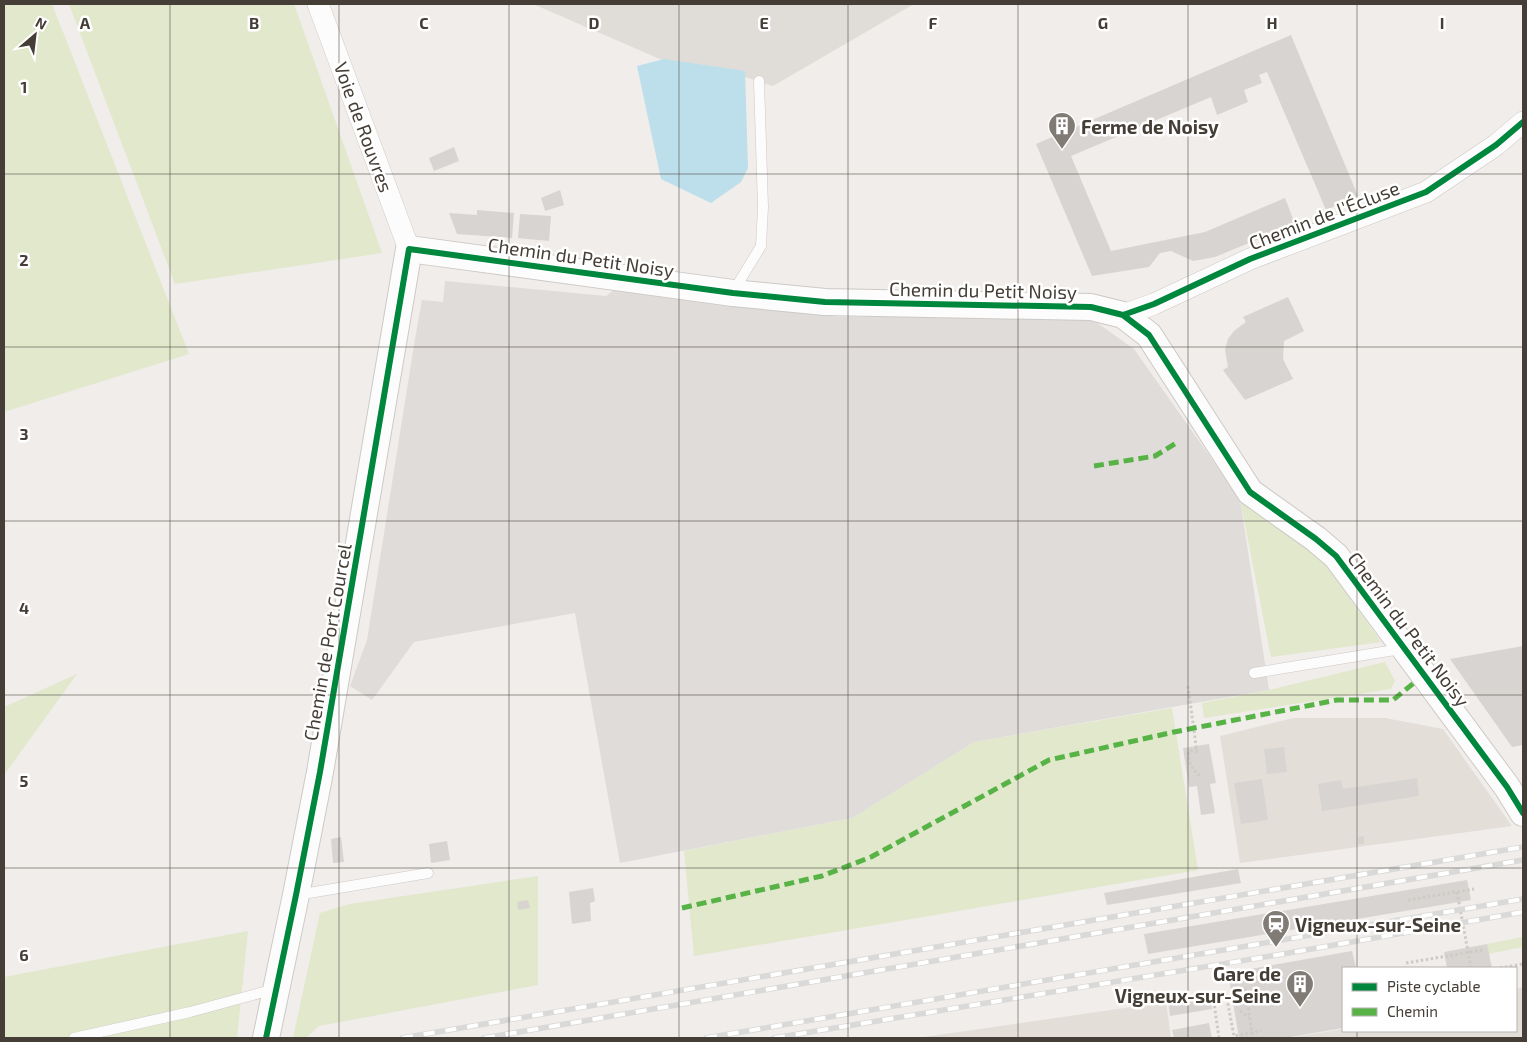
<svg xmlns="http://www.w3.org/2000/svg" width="1527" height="1042" font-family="'Exo 2',sans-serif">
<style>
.residential{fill:#e3ded8}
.industrial{fill:#e0dcd8}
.green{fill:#e1e8cc}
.parking{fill:#dfdcda}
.water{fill:#bddfeb}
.building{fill:#d8d4d1}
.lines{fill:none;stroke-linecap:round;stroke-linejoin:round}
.service-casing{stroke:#ccc9c6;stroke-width:11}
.minor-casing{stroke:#ccc9c6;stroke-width:22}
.tertiary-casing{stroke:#ccc9c6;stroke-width:28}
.path{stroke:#cecbc7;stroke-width:3;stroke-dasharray:2.5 2.5;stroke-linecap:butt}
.service{stroke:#fdfcfc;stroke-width:10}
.minor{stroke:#fdfcfc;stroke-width:21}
.tertiary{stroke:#fdfcfc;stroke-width:26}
.rail-casing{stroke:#d9d9d8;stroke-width:5.5}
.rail{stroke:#fff;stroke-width:4;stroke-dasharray:11;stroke-linecap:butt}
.quiet{stroke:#57b346;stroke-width:5;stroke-dasharray:10 5;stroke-linecap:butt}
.cycleway-casing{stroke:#fff;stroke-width:9}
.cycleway{stroke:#00873e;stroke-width:6}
.grid{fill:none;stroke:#453e37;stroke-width:1;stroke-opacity:0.55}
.labels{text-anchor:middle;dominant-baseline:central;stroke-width:5;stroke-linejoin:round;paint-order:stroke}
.poi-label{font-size:19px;font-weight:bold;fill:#453e37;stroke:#fff;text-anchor:start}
.street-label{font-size:19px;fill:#453e37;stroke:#fff}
.grid-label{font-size:16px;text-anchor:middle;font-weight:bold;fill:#453e37;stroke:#fff;stroke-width:5;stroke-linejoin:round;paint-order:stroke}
</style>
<rect width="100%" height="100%" fill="#f0edea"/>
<!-- residential -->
<path class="residential" d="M1293,718H1385L1443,729L1512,826L1240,863L1220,736Z
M1523,987V1038H1288L1343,1029V1031H1516V989Z
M1166,1002L1171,1038H917Z"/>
<!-- industrial -->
<path class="industrial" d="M533,4H914L773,86L742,76L662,60Z"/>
<!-- green -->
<path class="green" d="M4,4H52L189,354L4,412Z
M69,4H294L382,253L175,284Z
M1240,499L1324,562L1381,642L1271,657Z
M1385,662L1395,681L1391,689L1204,718L1202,703L1269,690Z
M77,674L4,775V707Z
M1172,708L1198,870L694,956L684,851L852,818L974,742Z
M538,876V985L319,1026L306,1038H293L320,913L350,904Z
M248,931L237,1038H4V977Z
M1523,937V947L1488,954L1487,944Z"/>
<!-- parking -->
<path class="parking" d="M445,281L606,296L619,286L839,317H1089L1134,349L1240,499L1269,690L974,742L852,818L620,863L575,613L414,642L372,700L350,686L367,640L415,339L422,300L443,302Z"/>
<!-- water -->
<path class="water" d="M664,59L745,71L748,168L741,182L711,203L661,179L637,66Z"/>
<!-- building -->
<path class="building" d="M1291,35L1358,196L1326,210L1267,72L1259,75L1262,83L1244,90L1248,102L1217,115L1211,97L1071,156L1111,251L1205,232L1285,198L1295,224L1215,257L1193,261L1171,251L1160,253L1149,267L1092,276L1036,144Z
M454,147L459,161L434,171L429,158Z
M560,190L564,205L545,211L541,198Z
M477,210L514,213L512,238L457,234L449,213L477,215Z
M520,214L551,216L549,241L518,238Z
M1288,297L1304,331L1284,341L1283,359L1293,379L1245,400L1223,370L1228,367L1225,350L1228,339L1234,331L1246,322L1243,317Z
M1523,646V745L1512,747L1450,659Z
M1209,744L1216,783L1210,784L1215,813L1201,815L1197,786L1189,787L1183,748Z
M1284,747L1287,772L1267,774L1264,749Z
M1417,778L1419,796L1322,811L1318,784L1341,780L1343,789Z
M1262,779L1268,820L1241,824L1234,783Z
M1364,836V844H1358V837Z
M341,837L344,862L333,863L331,839Z
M447,841L450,860L431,863L429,844Z
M1238,869L1241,883L1107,905L1104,893Z
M1467,880L1471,900L1148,954L1144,934Z
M593,888L595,901L590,903L591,921L572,924L569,892Z
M528,900L530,908L518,910L517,902Z
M1487,944L1492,968H1447L1444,952Z
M1352,951L1356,968H1343V1028L1285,1038H1239L1228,973Z
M1209,993L1212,1009L1170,1016L1168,1000Z
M1209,1023L1212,1038H1174L1172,1030Z"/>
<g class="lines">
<defs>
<path id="service" d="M733,292L761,246L763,207L759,81
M1254,673L1401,649
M297,895L428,873
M74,1038L190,1012L275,989"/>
<path id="minor" d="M318,4L409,249
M1123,315L1154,304L1250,259L1426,192L1496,145L1523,122"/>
<path id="tertiary" d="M266,1038L296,895L320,772L409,249L733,293L825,302L1091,307L1123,315L1149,335L1250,492L1316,539L1336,556L1507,787L1523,813"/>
</defs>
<!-- service casing -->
<use href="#service" class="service-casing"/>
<!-- minor casing -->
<use href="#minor" class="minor-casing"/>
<!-- tertiary casing -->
<use href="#tertiary" class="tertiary-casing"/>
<!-- path -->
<path class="path" d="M1188,686L1197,753
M1197,748L1188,752C1190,765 1190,767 1200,776
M1457,892L1471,968
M1408,900L1474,889
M1406,963L1483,950
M1500,968L1523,964
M1245,988L1253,1038
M1240,1011L1249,1017
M1219,1038L1213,996L1226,994L1234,1036L1261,1031"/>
<!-- service -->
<use href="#service" class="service"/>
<!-- minor -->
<use href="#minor" class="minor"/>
<!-- tertiary -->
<use href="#tertiary" class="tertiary"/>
<defs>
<path id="rail" d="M402,1038L1523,847
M484,1038L1523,860
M706,1038L1523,899
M774,1038L1277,955L1523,912"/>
</defs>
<!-- rail casing -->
<use href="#rail" class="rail-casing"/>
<!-- rail -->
<use href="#rail" class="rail"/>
<!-- quiet -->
<path class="quiet" d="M1094,466L1155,456L1178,442
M682,908L822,876L871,857L1049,760L1174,732L1337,700H1393L1415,682"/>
<defs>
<path id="cycleway" d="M1123,315L1154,304L1250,259L1426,192L1496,145L1523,122
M266,1038L296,895L320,772L409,249L733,293L825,302L1091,307L1123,315L1149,335L1250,492L1316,539L1336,556L1507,787L1523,813"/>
</defs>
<!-- cycleway casing -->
<use href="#cycleway" class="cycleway-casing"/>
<!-- cycleway -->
<use href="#cycleway" class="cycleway"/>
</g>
<!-- grid -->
<path class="grid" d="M170,4V1038M339,4V1038M509,4V1038M679,4V1038M848,4V1038M1018,4V1038M1188,4V1038M1357,4V968M4,174H1523M4,347H1523M4,521H1523M4,695H1523M4,868H1523M1357,1031V1038"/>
<!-- icons -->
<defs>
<symbol id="building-pin" viewBox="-11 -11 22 30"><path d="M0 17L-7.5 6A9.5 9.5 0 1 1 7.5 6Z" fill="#817b76" stroke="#fff"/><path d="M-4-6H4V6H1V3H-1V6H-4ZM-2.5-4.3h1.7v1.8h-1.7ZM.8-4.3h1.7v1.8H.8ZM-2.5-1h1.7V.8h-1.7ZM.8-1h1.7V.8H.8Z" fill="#fff"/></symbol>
<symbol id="station-pin" viewBox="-11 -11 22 30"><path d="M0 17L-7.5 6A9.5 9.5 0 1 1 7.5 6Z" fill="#817b76" stroke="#fff"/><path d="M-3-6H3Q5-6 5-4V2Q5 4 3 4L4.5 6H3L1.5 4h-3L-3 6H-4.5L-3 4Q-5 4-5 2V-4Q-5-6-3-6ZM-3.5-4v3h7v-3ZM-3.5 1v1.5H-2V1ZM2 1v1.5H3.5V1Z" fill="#fff"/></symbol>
</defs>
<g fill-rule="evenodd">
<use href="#building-pin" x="1046" y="110" width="32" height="43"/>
<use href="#station-pin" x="1260" y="908" width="32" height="43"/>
<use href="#building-pin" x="1284" y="968" width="32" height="43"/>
</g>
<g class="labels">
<!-- poi labels -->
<g class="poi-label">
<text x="1081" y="126">Ferme de Noisy</text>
<text x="1295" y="924">Vigneux-sur-Seine</text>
<text x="1281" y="973" text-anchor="end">Gare de<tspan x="1281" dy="22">Vigneux-sur-Seine</tspan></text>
</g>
<!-- street labels -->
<g class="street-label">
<text transform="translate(364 127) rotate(70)">Voie de Rouvres</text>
<text transform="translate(1324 215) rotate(-21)">Chemin de l'Écluse</text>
<text transform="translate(581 257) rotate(8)">Chemin du Petit Noisy</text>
<text transform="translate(983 290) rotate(1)">Chemin du Petit Noisy</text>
<text transform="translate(1409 629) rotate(53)">Chemin du Petit Noisy</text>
<text transform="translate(327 642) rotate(-80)">Chemin de Port Courcel</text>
</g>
</g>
<g class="grid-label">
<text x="85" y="29">A</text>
<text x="254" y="29">B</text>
<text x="424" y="29">C</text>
<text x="594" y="29">D</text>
<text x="764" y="29">E</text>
<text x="933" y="29">F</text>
<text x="1103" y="29">G</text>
<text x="1272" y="29">H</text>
<text x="1442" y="29">I</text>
<text x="24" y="93">1</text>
<text x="24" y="266">2</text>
<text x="24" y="440">3</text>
<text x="24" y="614">4</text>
<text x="24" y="787">5</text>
<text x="24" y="961">6</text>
</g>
<!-- border -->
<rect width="1527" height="1042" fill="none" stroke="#453e37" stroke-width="10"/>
<!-- legend -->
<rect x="1342" y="967" width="175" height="65" fill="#ffffff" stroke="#b5b2af"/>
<rect x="1352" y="983" width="25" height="8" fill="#00873e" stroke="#b5b2af"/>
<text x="1387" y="992" font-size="15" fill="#453e37">Piste cyclable</text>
<rect x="1352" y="1008" width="25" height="8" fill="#57b346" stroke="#b5b2af"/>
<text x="1387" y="1017" font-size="15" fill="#453e37">Chemin</text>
<!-- north arrow -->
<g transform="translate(35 35) rotate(28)" stroke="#ffffff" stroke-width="4" paint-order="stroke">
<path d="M0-4L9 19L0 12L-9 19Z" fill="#453e37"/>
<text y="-8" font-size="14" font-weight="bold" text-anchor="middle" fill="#453e37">N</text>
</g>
</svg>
